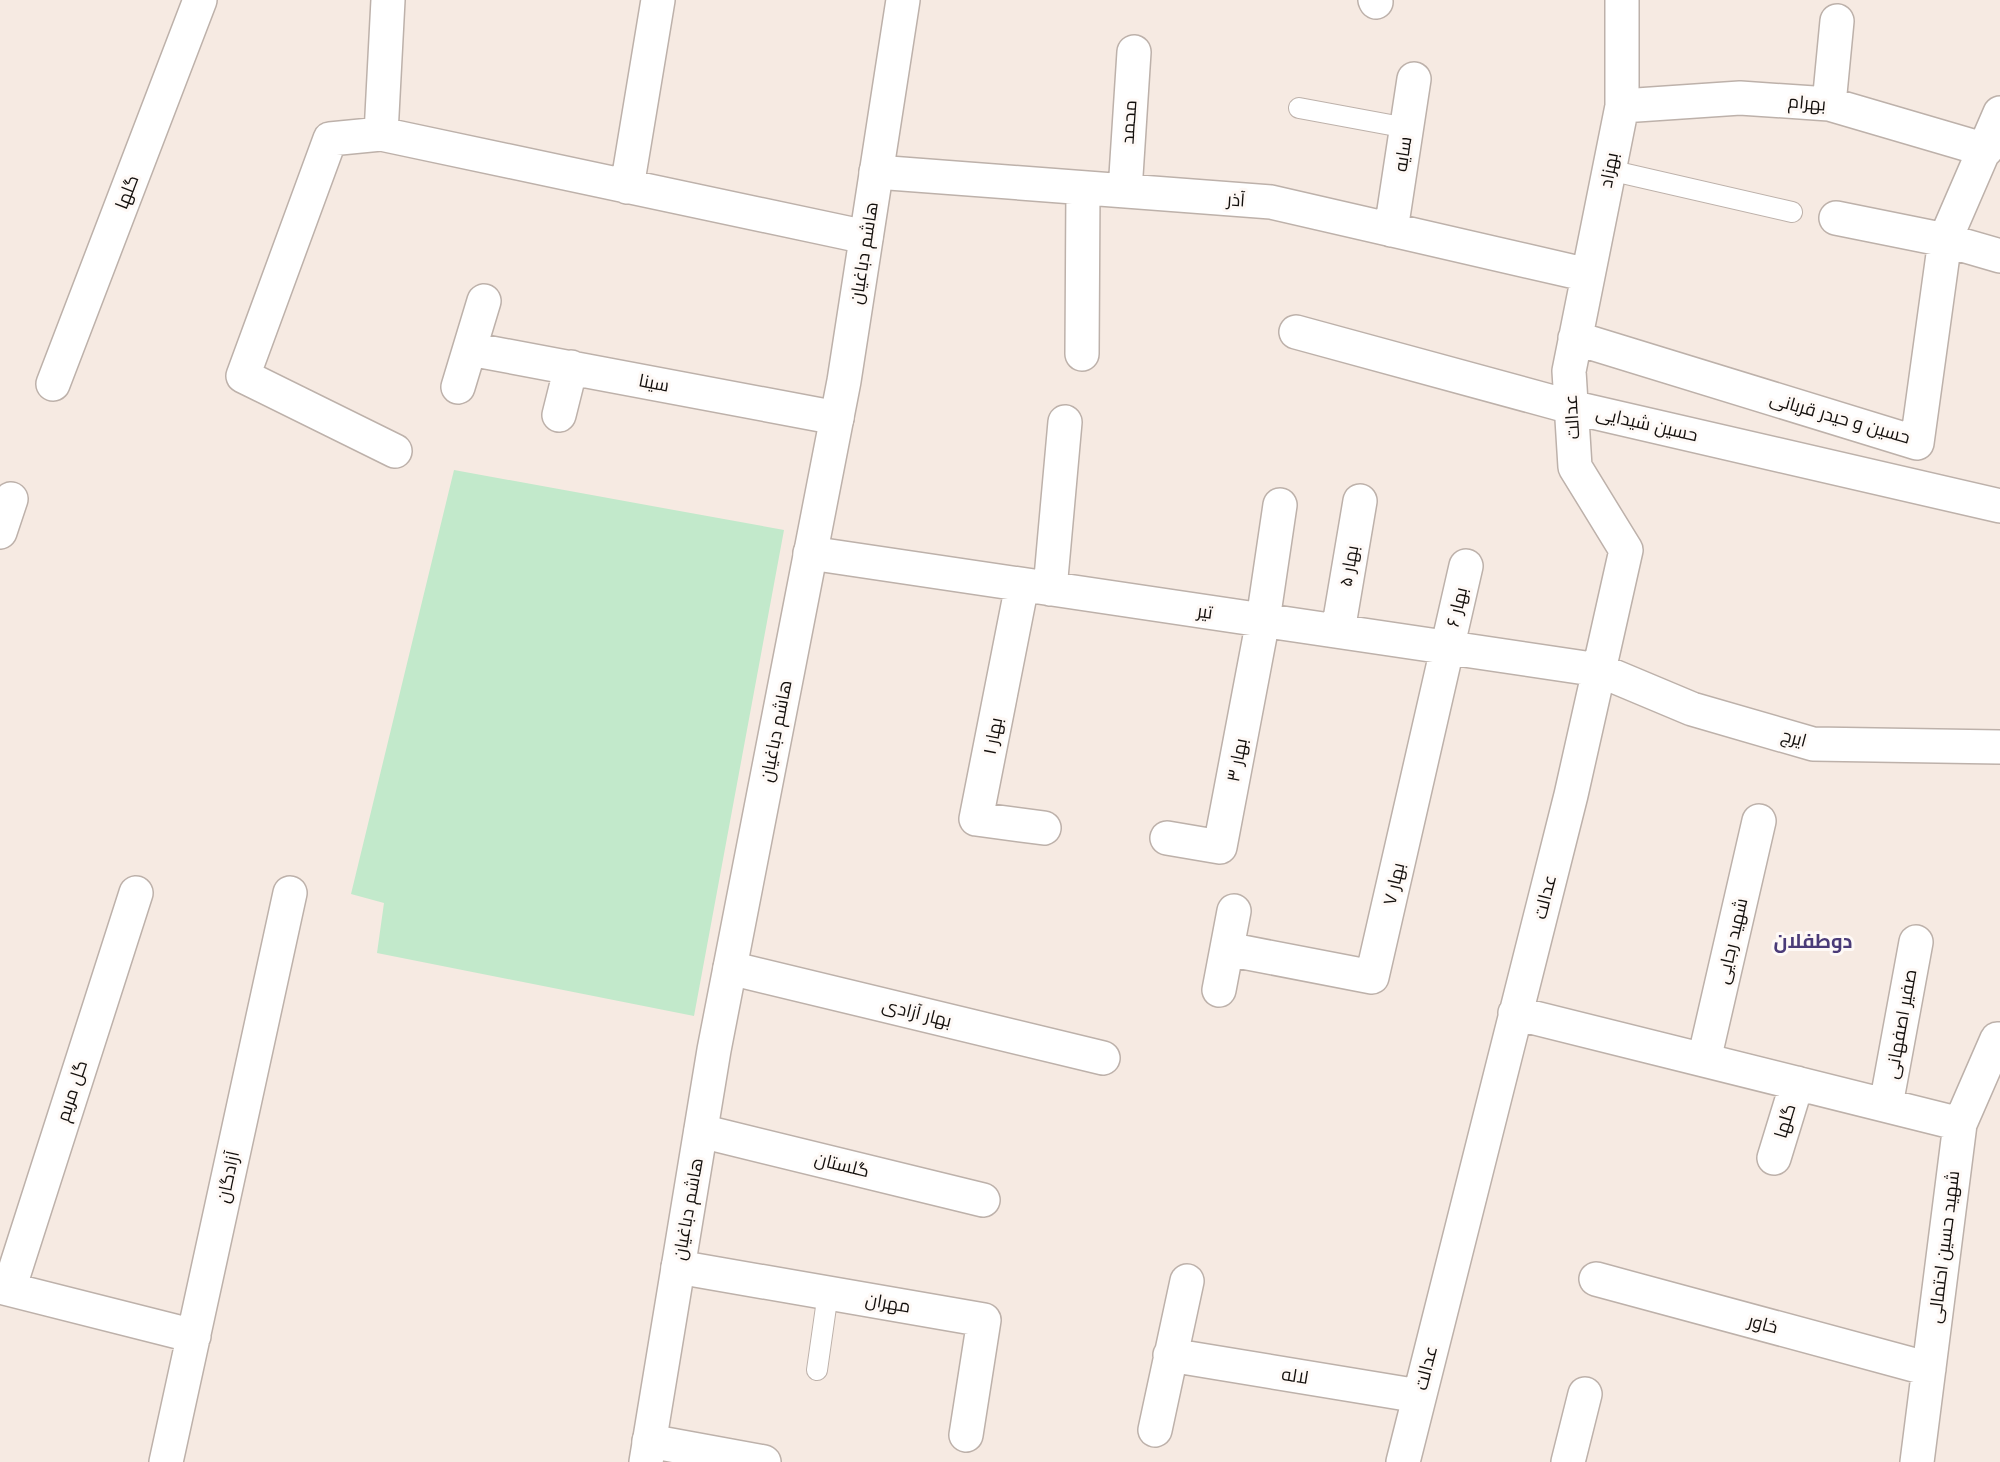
<svg xmlns="http://www.w3.org/2000/svg" width="2000" height="1462" font-family="Arial,Cairo,sans-serif">
<style>
.green{fill:#c2e9cb}
.lines{fill:none;stroke-linecap:round;stroke-linejoin:round}
.lane-casing{stroke:#bdb1aa;stroke-width:22}
.street-casing{stroke:#bdb1aa;stroke-width:36}
.secondary-casing{stroke:#bdb1aa;stroke-width:36}
.lane{stroke:#fff;stroke-width:20}
.street{stroke:#fff;stroke-width:33}
.secondary{stroke:#fff;stroke-width:33}
.labels{text-anchor:middle;dominant-baseline:central;stroke-width:6;stroke-linejoin:round;paint-order:stroke}
.street-label{font-size:18px;fill:#130f0c;stroke:#fef9f6}
.neighbourhood-label{font-size:20px;font-weight:bold;fill:#4a3b78;stroke:#fef9f6}
</style>
<rect width="100%" height="100%" fill="#f6eae2"/>
<!-- green -->
<path class="green" d="M454,470L784,530L694,1016L377,953L384,903L351,894Z"/>
<g class="lines">
<defs>
<path id="lane" d="M1299,108L1407,128
M1609,170L1792,212
M817,1370L828,1293"/>
<path id="street" d="M1375,0L1376,2
M1829,104L1837,21
M1622,106L1740,98L1829,104L1986,150
M381,134L388,0
M876,172L1271,202L1588,275
M627,187L658,0
M1125,191L1134,52
M1836,218L1945,240L2000,256
M1391,230L1414,79
M1296,332L1571,407L2000,506
M1575,338L1917,443L1945,240L2000,113
M470,349L837,418
M1082,354L1083,188
M53,384L200,0
M458,387L484,301
M559,415L571,367
M395,451L243,376L330,139L381,134L866,237
M0,532L11,499
M810,553L1599,670L1692,709L1813,744L2000,747
M1022,585L976,819L1044,828
M1050,589L1065,422
M1338,631L1360,501
M1167,838L1220,847L1263,620L1280,505
M1227,949L1372,977L1466,566
M730,968L1103,1058
M1219,990L1234,911
M1515,1013L1960,1124
M1704,1060L1759,821
M1886,1105L1916,942
M701,1131L983,1200
M1774,1158L1797,1083
M678,1267L984,1320L966,1435
M1596,1279L1929,1369
M0,1287L194,1336
M9,1289L136,893
M1170,1355L1419,1396
M1155,1430L1187,1281
M649,1441L764,1462
M166,1462L290,893
M1403,1462L1571,795L1626,550L1575,467L1569,371L1622,106V0
M1568,1462L1585,1394
M1917,1462L1960,1124L1997,1039H2000"/>
<path id="secondary" d="M646,1462L714,1050L844,381L903,0"/>
</defs>
<!-- lane casing -->
<use href="#lane" class="lane-casing"/>
<!-- street casing -->
<use href="#street" class="street-casing"/>
<!-- secondary casing -->
<use href="#secondary" class="secondary-casing"/>
<!-- lane -->
<use href="#lane" class="lane"/>
<!-- street -->
<use href="#street" class="street"/>
<!-- secondary -->
<use href="#secondary" class="secondary"/>
</g>
<g class="labels">
<!-- street labels -->
<g class="street-label">
<text transform="translate(1807 103) rotate(5)">بهرام</text>
<text transform="translate(1129 122) rotate(-86)">محمد</text>
<text transform="translate(1403 154) rotate(-81)">سایه</text>
<text transform="translate(1609 170) rotate(-79)">بهزاد</text>
<text transform="translate(127 192) rotate(-69)">گلها</text>
<text transform="translate(1236 200) rotate(4)">آذر</text>
<text transform="translate(864 253) rotate(-81)">هاشم دباغیان</text>
<text transform="translate(654 383) rotate(11)">سینا</text>
<text transform="translate(1572 417) rotate(-94)">عدالت</text>
<text transform="translate(1840 418) rotate(16)">حسین و حیدر قربانی</text>
<text transform="translate(1647 424) rotate(13)">حسین شیدایی</text>
<text transform="translate(1349 566) rotate(-80)">بهار ۵</text>
<text transform="translate(1457 607) rotate(-77)">بهار ۶</text>
<text transform="translate(1205 612) rotate(8)">تیر</text>
<text transform="translate(776 731) rotate(-79)">هاشم دباغیان</text>
<text transform="translate(993 736) rotate(-79)">بهار ۱</text>
<text transform="translate(1794 738) rotate(15)">ایرج</text>
<text transform="translate(1237 760) rotate(-79)">بهار ۳</text>
<text transform="translate(1394 884) rotate(-77)">بهار ۷</text>
<text transform="translate(1545 897) rotate(-76)">عدالت</text>
<text transform="translate(1732 941) rotate(-77)">شهید رجایی</text>
<text transform="translate(917 1013) rotate(14)">بهار آزادی</text>
<text transform="translate(1901 1024) rotate(-80)">صفیر اصفهانی</text>
<text transform="translate(72 1091) rotate(-72)">گل مریم</text>
<text transform="translate(1785 1121) rotate(-73)">گلها</text>
<text transform="translate(842 1165) rotate(14)">گلستان</text>
<text transform="translate(228 1177) rotate(-78)">آزادگان</text>
<text transform="translate(688 1209) rotate(-80)">هاشم دباغیان</text>
<text transform="translate(1944 1247) rotate(-83)">شهید حسین احتمالی</text>
<text transform="translate(888 1303) rotate(10)">مهران</text>
<text transform="translate(1763 1324) rotate(15)">خاور</text>
<text transform="translate(1426 1368) rotate(-76)">عدالت</text>
<text transform="translate(1295 1376) rotate(9)">لاله</text>
</g>
<!-- neighbourhood labels -->
<g class="neighbourhood-label">
<text x="1813" y="941">دوطفلان</text>
</g>
</g>
</svg>
